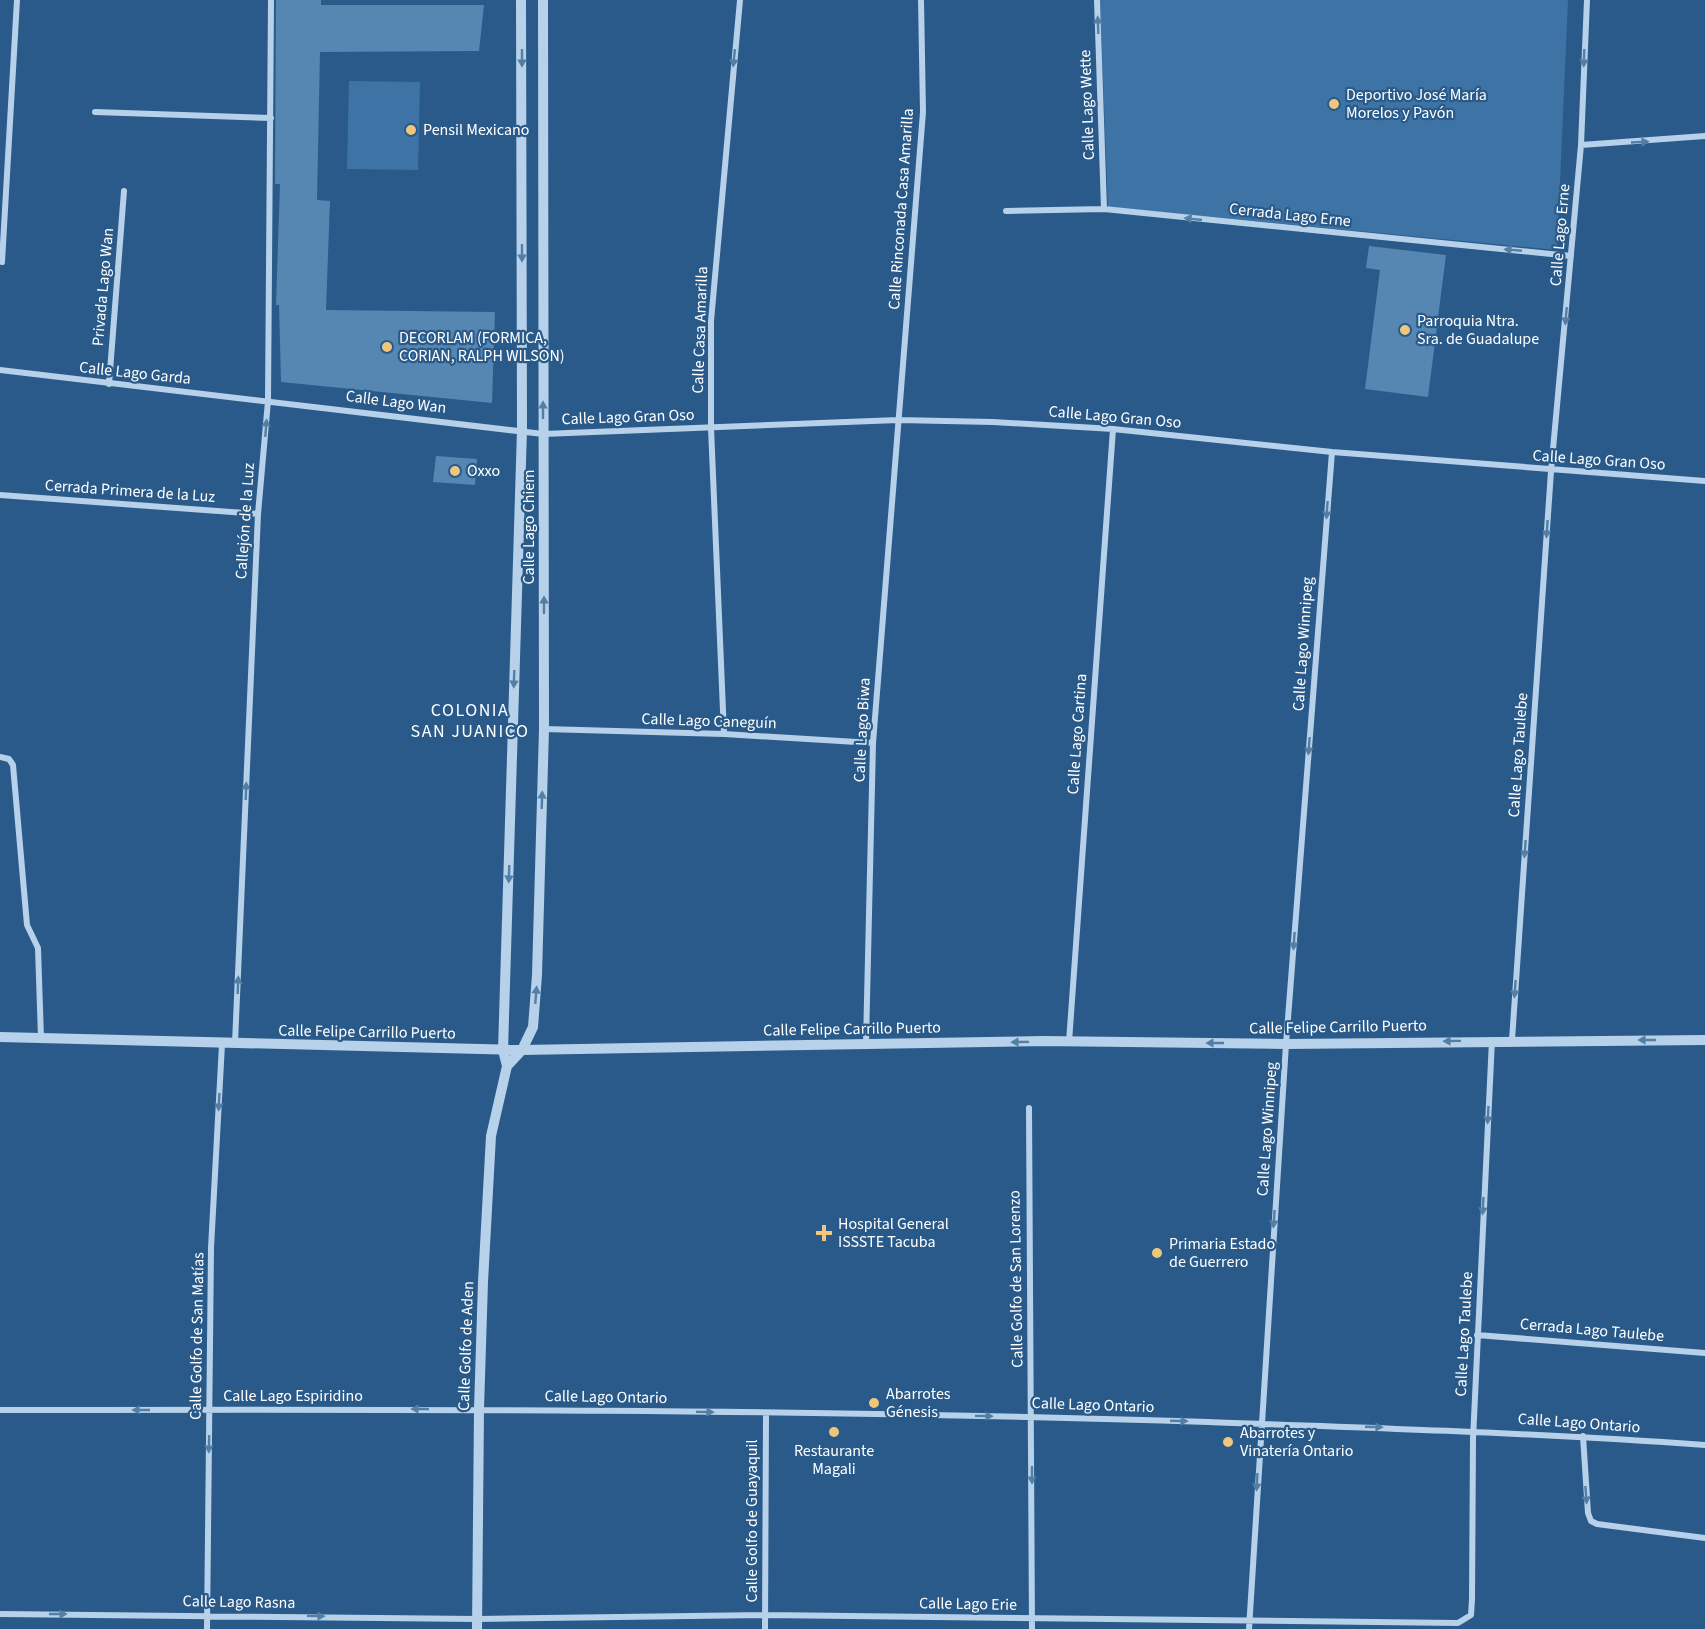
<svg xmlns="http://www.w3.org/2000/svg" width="1705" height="1629" font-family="'Source Sans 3',sans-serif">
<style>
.green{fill:#3e74a5}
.building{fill:#5686b2}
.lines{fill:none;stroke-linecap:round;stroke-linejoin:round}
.minor{stroke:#b6d1e9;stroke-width:6}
.tertiary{stroke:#b6d1e9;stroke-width:10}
.oneway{fill:#537ea6}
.poi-dot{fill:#f0c67d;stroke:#295a89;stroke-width:2}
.labels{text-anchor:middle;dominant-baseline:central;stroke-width:4.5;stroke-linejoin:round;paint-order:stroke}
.poi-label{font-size:16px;fill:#fff;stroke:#295a89;text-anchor:start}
.street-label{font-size:16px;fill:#fff;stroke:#295a89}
.neighbourhood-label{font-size:18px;letter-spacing:1.5px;fill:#fff;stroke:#295a89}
</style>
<rect width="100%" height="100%" fill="#295a89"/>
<!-- green -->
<path class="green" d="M1100,0H1568L1557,250L1108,207Z
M349,81L420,82L418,170L347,169Z"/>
<!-- building -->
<path class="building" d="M276,0H321V5H484L479,51L320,52L317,200L330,201L326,310L495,312L492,403L281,382L279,305H276L280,184H275Z
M1369,246L1446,255L1428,397L1365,389L1380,270L1366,268Z
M436,456L477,459L475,485L433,482Z"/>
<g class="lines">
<!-- minor -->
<path class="minor" d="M1097,0L1104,209
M95,112L271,118
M1581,145L1705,136
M1006,211L1104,209L1571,256
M2,262L17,0
M0,370L543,434L898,420L993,422L1113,429L1332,452L1705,481
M109,384L124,191
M0,495L258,514
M544,729L724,734L873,743
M724,734L711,428V321L740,0
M0,757L9,759L13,765L27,925L38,948L41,1038
M1512,1040L1551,471L1581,145L1587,0
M1069,1042L1113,429
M235,1043L258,514L268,401L271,0
M866,1043L873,743L923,112L921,0
M1029,1108L1032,1629
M1477,1335L1705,1353
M0,1410C403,1409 806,1409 1208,1422C1374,1428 1539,1433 1705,1445
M1583,1436L1588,1513L1591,1521L1597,1524L1705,1538
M0,1614L477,1619L766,1615L1458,1623L1471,1615L1472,1599L1473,1439L1492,1040
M207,1629L211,1248L222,1044
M765,1629L766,1413
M1249,1629L1286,1044L1332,452"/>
<!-- tertiary -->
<path class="tertiary" d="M0,1037L522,1050L1043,1041L1286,1044L1705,1040
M507,1066L522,1050L533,1027L537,975L544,729L543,0
M477,1629L479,1409L483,1282L491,1136L507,1066L503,1050L522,430L521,0"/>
</g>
<!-- one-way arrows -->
<defs><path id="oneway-solid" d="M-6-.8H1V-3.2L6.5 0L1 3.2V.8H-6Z" transform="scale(1.5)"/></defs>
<g class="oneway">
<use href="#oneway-solid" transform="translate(1098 25) rotate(-92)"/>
<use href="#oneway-solid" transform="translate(522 58) rotate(90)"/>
<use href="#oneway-solid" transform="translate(734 58) rotate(96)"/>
<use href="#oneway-solid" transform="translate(1584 58) rotate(92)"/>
<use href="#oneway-solid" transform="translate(1640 142) rotate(-3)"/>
<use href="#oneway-solid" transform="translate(1193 219) rotate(-174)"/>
<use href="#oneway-solid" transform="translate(1513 250) rotate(-175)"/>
<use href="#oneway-solid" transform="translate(522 253) rotate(90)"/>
<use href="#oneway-solid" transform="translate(1566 316) rotate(95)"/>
<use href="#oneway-solid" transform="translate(543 410) rotate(-90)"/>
<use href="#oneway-solid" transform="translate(266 428) rotate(-85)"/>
<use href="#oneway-solid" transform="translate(1327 510) rotate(94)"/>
<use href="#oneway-solid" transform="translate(1547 529) rotate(94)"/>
<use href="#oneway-solid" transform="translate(544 605) rotate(-90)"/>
<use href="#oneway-solid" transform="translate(514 679) rotate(92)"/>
<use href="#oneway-solid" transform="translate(1309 746) rotate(94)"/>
<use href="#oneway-solid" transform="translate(246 791) rotate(-88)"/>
<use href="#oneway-solid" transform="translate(542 800) rotate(-88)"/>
<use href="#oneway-solid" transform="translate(1525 849) rotate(94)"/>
<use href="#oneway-solid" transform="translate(509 874) rotate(92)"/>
<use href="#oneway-solid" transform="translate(1294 941) rotate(94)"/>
<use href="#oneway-solid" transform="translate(238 985) rotate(-88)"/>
<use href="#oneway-solid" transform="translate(1515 989) rotate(94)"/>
<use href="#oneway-solid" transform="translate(536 995) rotate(-85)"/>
<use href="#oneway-solid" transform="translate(1647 1040) rotate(180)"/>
<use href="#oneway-solid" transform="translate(1452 1041) rotate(179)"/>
<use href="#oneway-solid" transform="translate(1020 1042) rotate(179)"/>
<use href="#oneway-solid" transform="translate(1215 1043) rotate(-180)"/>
<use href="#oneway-solid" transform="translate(219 1102) rotate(93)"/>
<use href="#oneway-solid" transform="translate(1488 1115) rotate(93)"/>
<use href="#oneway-solid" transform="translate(1483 1206) rotate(93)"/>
<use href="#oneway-solid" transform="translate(1274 1219) rotate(94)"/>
<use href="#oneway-solid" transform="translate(420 1409) rotate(180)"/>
<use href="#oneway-solid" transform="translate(141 1410) rotate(180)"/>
<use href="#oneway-solid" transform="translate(705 1412) rotate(1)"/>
<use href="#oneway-solid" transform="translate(984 1416) rotate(1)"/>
<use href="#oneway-solid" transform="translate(1179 1421) rotate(2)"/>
<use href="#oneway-solid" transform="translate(1374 1427) rotate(2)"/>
<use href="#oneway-solid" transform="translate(209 1444) rotate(91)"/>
<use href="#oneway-solid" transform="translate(1032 1475) rotate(90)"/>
<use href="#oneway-solid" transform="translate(1257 1482) rotate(93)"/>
<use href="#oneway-solid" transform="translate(1586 1495) rotate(86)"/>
<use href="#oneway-solid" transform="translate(58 1614)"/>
<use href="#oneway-solid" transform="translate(316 1616) rotate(1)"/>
</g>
<!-- markers -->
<g class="poi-dot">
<circle cx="1334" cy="104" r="6"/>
<circle cx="411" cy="130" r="6"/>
<circle cx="1405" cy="330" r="6"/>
<circle cx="387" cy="347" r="6"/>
<circle cx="455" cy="471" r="6"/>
<path d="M821 1224h6v6h6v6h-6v6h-6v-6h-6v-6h6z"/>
<circle cx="1157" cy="1253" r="6"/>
<circle cx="874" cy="1403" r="6"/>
<circle cx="834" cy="1432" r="6"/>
<circle cx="1228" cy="1442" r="6"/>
</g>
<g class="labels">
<!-- poi labels -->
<g class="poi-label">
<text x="1346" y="95">Deportivo José María<tspan x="1346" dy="18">Morelos y Pavón</tspan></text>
<text x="423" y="130">Pensil Mexicano</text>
<text x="1417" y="321">Parroquia Ntra.<tspan x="1417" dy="18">Sra. de Guadalupe</tspan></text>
<text x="399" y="338">DECORLAM (FORMICA,<tspan x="399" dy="18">CORIAN, RALPH WILSON)</tspan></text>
<text x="467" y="471">Oxxo</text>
<text x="838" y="1224">Hospital General<tspan x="838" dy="18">ISSSTE Tacuba</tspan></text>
<text x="1169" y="1244">Primaria Estado<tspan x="1169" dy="18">de Guerrero</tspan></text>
<text x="886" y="1394">Abarrotes<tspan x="886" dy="18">Génesis</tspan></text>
<text x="1240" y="1433">Abarrotes y<tspan x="1240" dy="18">Vinatería Ontario</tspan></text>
<text x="834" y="1451" text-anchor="middle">Restaurante<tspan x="834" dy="18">Magali</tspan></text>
</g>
<!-- street labels -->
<g class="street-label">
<text transform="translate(1087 105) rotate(-92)">Calle Lago Wette</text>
<text transform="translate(901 209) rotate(-86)">Calle Rinconada Casa Amarilla</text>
<text transform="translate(1290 215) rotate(6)">Cerrada Lago Erne</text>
<text transform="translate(1560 235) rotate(-85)">Calle Lago Erne</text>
<text transform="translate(103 287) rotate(-85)">Privada Lago Wan</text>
<text transform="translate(700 330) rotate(-88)">Calle Casa Amarilla</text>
<text transform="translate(135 373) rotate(6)">Calle Lago Garda</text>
<text transform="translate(396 402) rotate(7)">Calle Lago Wan</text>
<text transform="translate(628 417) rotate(-2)">Calle Lago Gran Oso</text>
<text transform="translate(1115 417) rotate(5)">Calle Lago Gran Oso</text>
<text transform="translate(1599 460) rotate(4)">Calle Lago Gran Oso</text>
<text transform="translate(130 491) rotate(4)">Cerrada Primera de la Luz</text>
<text transform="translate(245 521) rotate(-86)">Callejón de la Luz</text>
<text transform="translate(529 527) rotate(-90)">Calle Lago Chiem</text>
<text transform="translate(1303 644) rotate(-86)">Calle Lago Winnipeg</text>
<text transform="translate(709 721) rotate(2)">Calle Lago Caneguín</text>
<text transform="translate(862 730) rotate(-87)">Calle Lago Biwa</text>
<text transform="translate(1077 734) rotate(-86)">Calle Lago Cartina</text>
<text transform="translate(1518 755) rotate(-86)">Calle Lago Taulebe</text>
<text transform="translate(1338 1027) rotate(-1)">Calle Felipe Carrillo Puerto</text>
<text transform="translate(852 1029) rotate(-1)">Calle Felipe Carrillo Puerto</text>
<text transform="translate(367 1032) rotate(1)">Calle Felipe Carrillo Puerto</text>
<text transform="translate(1267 1129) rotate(-86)">Calle Lago Winnipeg</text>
<text transform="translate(1016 1279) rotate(-91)">Calle Golfo de San Lorenzo</text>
<text transform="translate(1592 1330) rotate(5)">Cerrada Lago Taulebe</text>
<text transform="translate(1464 1334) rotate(-87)">Calle Lago Taulebe</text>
<text transform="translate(197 1336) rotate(-89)">Calle Golfo de San Matías</text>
<text transform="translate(466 1346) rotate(-88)">Calle Golfo de Aden</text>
<text x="293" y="1396">Calle Lago Espiridino</text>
<text transform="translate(606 1397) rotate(1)">Calle Lago Ontario</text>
<text transform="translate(1093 1405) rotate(2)">Calle Lago Ontario</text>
<text transform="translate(1579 1423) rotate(4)">Calle Lago Ontario</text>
<text transform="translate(752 1521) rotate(-90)">Calle Golfo de Guayaquil</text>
<text transform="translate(239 1602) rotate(1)">Calle Lago Rasna</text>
<text transform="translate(968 1604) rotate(1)">Calle Lago Erie</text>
</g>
<!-- neighbourhood labels -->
<g class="neighbourhood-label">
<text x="470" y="710">COLONIA<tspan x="470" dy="21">SAN JUANICO</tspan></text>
</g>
</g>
</svg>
